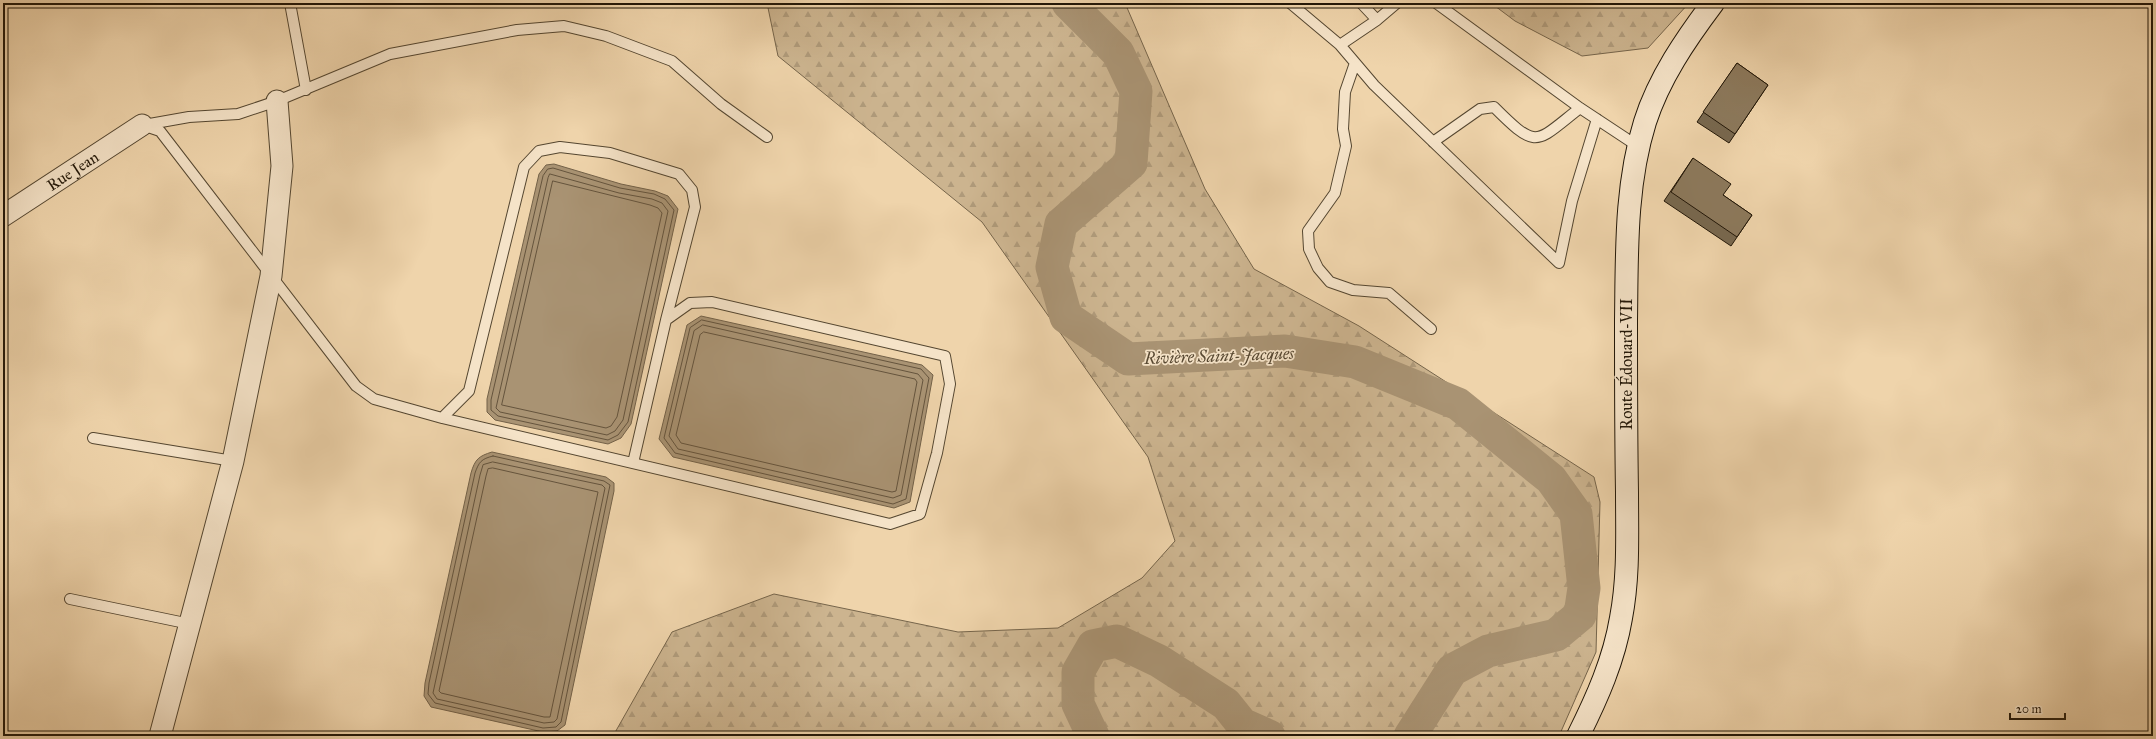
<svg xmlns="http://www.w3.org/2000/svg" width="2156" height="739" font-family="'IM FELL Great Primer',serif">
<style>
.forest{fill:url(#forest-firs);stroke:#76654b}
.water{fill:#a99373;stroke:#736148}
.lines{fill:none;stroke-linecap:round;stroke-linejoin:round}
.shore{stroke:#65543d;stroke-width:1}
.river{stroke:#a99373;stroke-width:33}
.service-casing{stroke:#544630;stroke-width:12}
.minor-casing{stroke:#544630;stroke-width:23}
.secondary-casing{stroke:#211607;stroke-width:24}
.service{stroke:#f5e3c8;stroke-width:10}
.minor{stroke:#f5e3c8;stroke-width:21}
.secondary{stroke:#f5e3c8;stroke-width:22}
.wall{fill:#78684f;stroke:#211607}
.building{fill:#8c795c;stroke:#211607}
.labels{text-anchor:middle;dominant-baseline:central;stroke-width:3.5;stroke-linejoin:round;paint-order:stroke}
.street-label{font-size:16px;fill:#211607;stroke:#f5e3c8}
.water-label{font-size:17px;font-style:italic;fill:#574832;stroke:#f5e3c8}
</style>
<defs>
<pattern id="forest-firs" width="22" height="20" patternUnits="userSpaceOnUse"><rect width="22" height="20" fill="#ccb48f"/><path d="M5 1l3.5 6h-7zM16 11l3.5 6h-7z" fill="#af9a7a"/></pattern>
</defs>
<rect width="100%" height="100%" fill="#efd4ab"/>
<filter id="stains"><feTurbulence type="fractalNoise" baseFrequency=".005" numOctaves="4"/><feColorMatrix values="0 0 0 0 .2 0 0 0 0 .09 0 0 0 0 .02 0 0 0 .5 -.17"/></filter>
<radialGradient id="worn" r=".72"><stop offset=".6" stop-color="#630" stop-opacity="0"/><stop offset="1" stop-color="#630" stop-opacity=".3"/></radialGradient>
<!-- forest -->
<path class="forest" d="M767,3H1125L1205,189L1254,269L1359,326L1594,477L1600,502L1596,652L1559,736H613L672,632L774,594L958,632L1058,628L1142,578L1175,541L1148,457L982,222L778,56Z
M1491,3H1689L1648,48L1582,56L1515,21Z"/>
<!-- water -->
<path class="water" d="M554,164L621,184L655,191L668,196L678,209L631,424L621,438L608,444L495,420L487,412V399L539,174L546,165Z
M701,316L922,365L933,375L910,502L894,508L673,457L659,439L687,325Z
M492,452L606,477L614,483V491L565,725L557,731L543,732L431,707L424,696L425,683L471,473C475,459 479,456 492,452Z"/>
<g class="lines">
<!-- shore -->
<path class="shore" d="M548,169L553,168L620,188L654,194L665,199L674,210L628,422L618,435L608,440L498,416L491,410V400L543,176Z
M550,174L619,193L652,199L662,203L668,211L623,420L615,431L607,435L500,412L496,408L548,178Z
M553,181L650,205L658,208L662,213L617,417L611,426L606,428L502,405Z
M702,320L921,369L929,378L906,499L893,504L675,453L664,438L690,328Z
M703,325L918,374L923,380L901,495L893,498L678,449L669,436L694,331Z
M704,332L915,379L917,382L896,491L892,492L681,443L676,435L700,335Z
M493,456L604,481L610,485L561,722L556,727L543,728L435,703L428,694L429,683L475,473C479,462 481,459 493,456Z
M493,462L602,485L605,488L557,719L554,722L544,723L437,699L433,693L480,475L483,465Z
M493,468L598,492L550,717H544L441,693L439,691L486,476L488,469Z"/>
<!-- river -->
<path class="river" d="M1068,3L1118,53L1136,91L1131,163L1061,224L1052,267L1066,317L1128,359L1285,351L1355,362L1458,404L1551,479L1576,514L1584,588L1580,615L1556,635L1488,651L1452,670L1410,736
M1093,736L1078,704V672L1093,646L1117,641L1159,661L1226,704L1242,724L1269,736"/>
<defs>
<path id="service" d="M290,3L306,90
M1290,3L1340,45
M1361,3L1377,20
M1397,3L1377,20L1340,45L1374,85L1559,263L1572,201L1597,119
M1436,3L1580,108L1639,147
M1355,63L1345,92L1343,129L1346,146L1335,193L1308,231L1309,249L1318,268L1330,282L1353,290L1389,293L1431,329
M142,125L160,131L356,386L374,399L442,418L469,391L524,167L539,151L560,147L610,153L679,174L692,190L695,207L666,320
M144,125L189,117L238,114L277,101L390,54L517,30L564,26L606,36L672,61L721,104L767,137
M1433,142L1480,109L1494,107C1538,151 1535,143 1580,108
M442,418L890,524L920,514L937,453L950,384L945,356L712,302L690,303L666,320L633,463
M93,438L233,461
M70,599L190,624"/>
<g id="minor">
<path id="s1" d="M3,216L142,125"/>
<path d="M160,736L233,461L271,276L282,166L277,101"/>
</g>
<path id="secondary" d="M1578,736C1597,698 1614,660 1621,618C1629,576 1627,534 1627,492C1626,434 1626,377 1626,320C1627,254 1625,186 1645,122C1659,78 1686,39 1713,3"/>
</defs>
<!-- service casing -->
<use href="#service" class="service-casing"/>
<!-- minor casing -->
<use href="#minor" class="minor-casing"/>
<!-- secondary casing -->
<use href="#secondary" class="secondary-casing"/>
<!-- service -->
<use href="#service" class="service"/>
<!-- minor -->
<use href="#minor" class="minor"/>
<!-- secondary -->
<use href="#secondary" class="secondary"/>
</g>
<!-- wall -->
<path class="wall" d="M1737,63L1768,85L1729,143L1697,122Z
M1693,158L1723,195L1752,215L1731,246L1664,201Z"/>
<!-- building -->
<path class="building" d="M1737,63L1768,85L1735,134L1703,112Z
M1693,158L1731,184L1723,195L1752,215L1737,237L1671,192Z"/>
<g class="labels">
<!-- street labels -->
<g class="street-label">
<text stroke="none"><textPath href="#s1" startOffset="83">Rue Jean</textPath></text>
<text transform="translate(1626 364) rotate(-90)">Route Édouard-VII</text>
</g>
<!-- water labels -->
<g class="water-label">
<text transform="translate(1219 356) rotate(-2)">Rivière Saint-Jacques</text>
</g>
</g>
<!-- margin -->
<rect width="2156" height="739" fill="none" stroke="#efd4ab" stroke-width="16"/>
<rect x="4" y="4" width="2148" height="731" fill="none" stroke="#211607" stroke-width="2"/>
<rect x="8" y="8" width="2140" height="723" fill="none" stroke="#211607"/>
<!-- scale -->
<path d="M2010 713v6h55v-6" fill="none" stroke="#211607" stroke-width="2"/>
<text x="2016" y="713" font-size="12" fill="#211607" stroke="#f5e3c8" stroke-width="3" paint-order="stroke">20 m</text>
<rect width="100%" height="100%" filter="url(#stains)"/>
<rect width="100%" height="100%" fill="url(#worn)"/>
</svg>
